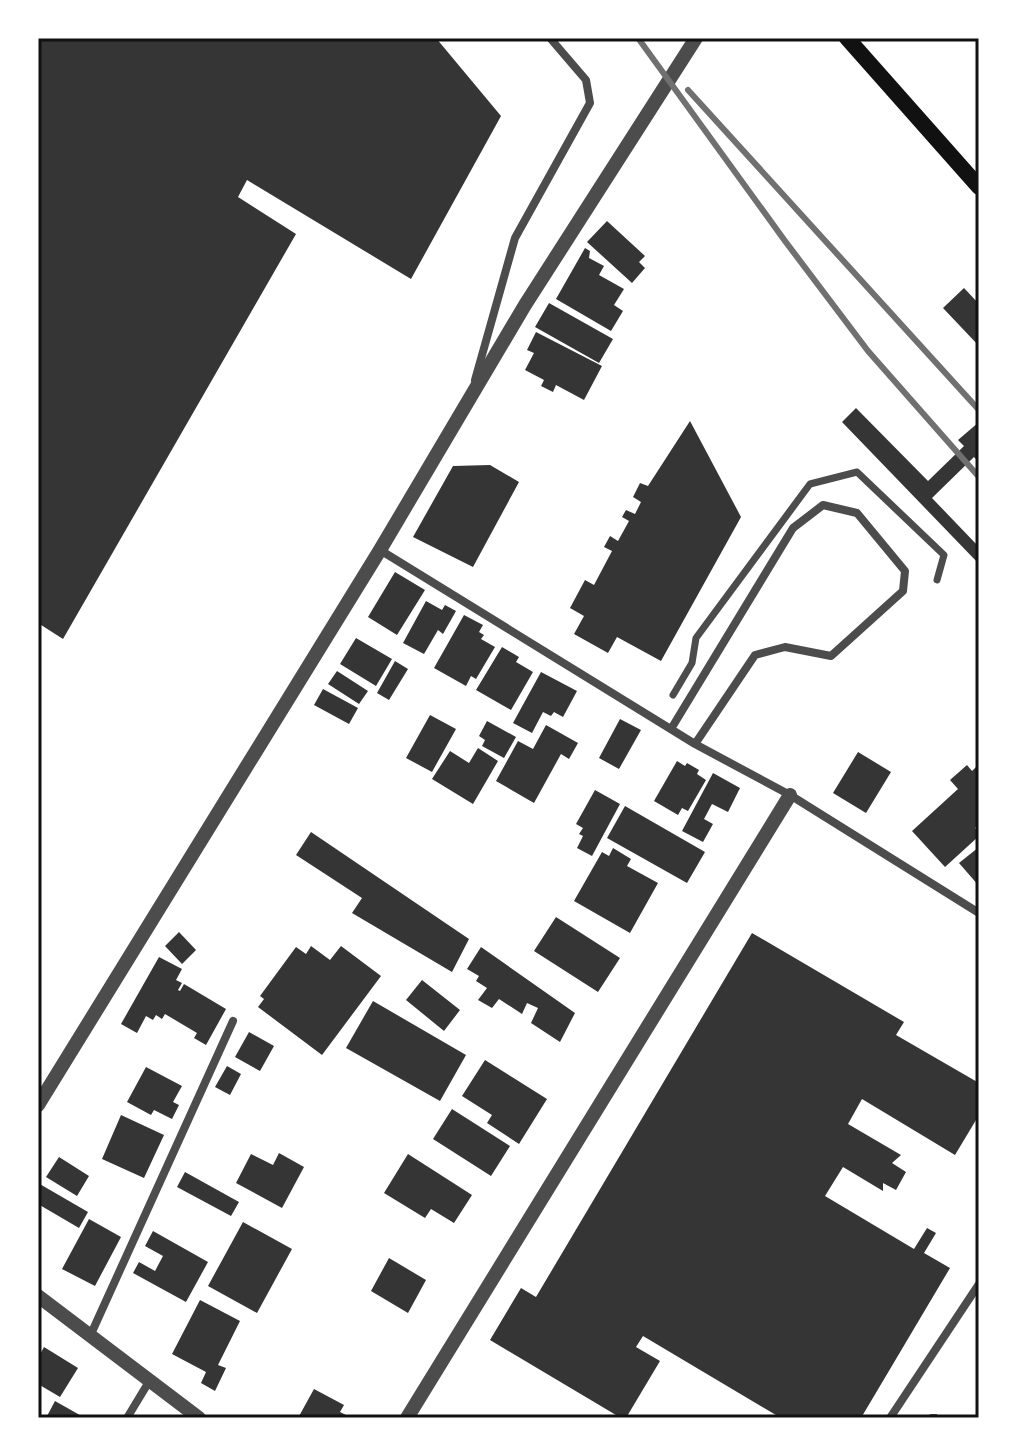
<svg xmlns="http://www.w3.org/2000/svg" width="1017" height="1456" font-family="'Archivo Narrow',sans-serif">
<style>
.building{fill:#353535}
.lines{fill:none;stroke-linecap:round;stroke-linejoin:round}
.pedestrian{stroke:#4c4c4c;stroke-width:7}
.minor{stroke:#4c4c4c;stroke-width:8}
.tertiary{stroke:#4c4c4c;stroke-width:14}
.secondary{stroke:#111;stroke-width:16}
.rail{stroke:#707070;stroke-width:6}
.neatline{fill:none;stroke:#111;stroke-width:3}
</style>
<rect width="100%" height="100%" fill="#fff"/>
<!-- building -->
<path class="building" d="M38,38H436L501,116L411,279L247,180L238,197L296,234L63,639L38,623Z
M607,221L645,256L639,262L645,268L632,283L587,242Z
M585,248L590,251L589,258L604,266L599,275L624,289L614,305L623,311L611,331L556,299Z
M964,288L979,304V346L943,308Z
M549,303L613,339L599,363L535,327Z
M536,332L602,366L584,400L556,385L553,392L541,386L544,380L525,370L534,353L527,350Z
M856,408L928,481L964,446L958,440L979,422V463L974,457L932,498L979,547V564L842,422Z
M690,421L741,517L661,661L617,637L608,653L574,634L584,616L570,608L585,580L594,585L612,551L604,547L610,536L618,541L629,521L622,517L626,510L635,514L641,502L633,497L640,483L648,486Z
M490,465L519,482L473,567L413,537L453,466Z
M395,572L425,590L397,635L368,617Z
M426,601L442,610L445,605L456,611L443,634L438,630L424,654L403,643Z
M464,615L483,625L479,632L484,635L481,639L495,647L476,679L471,676L466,686L434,668Z
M356,638L392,659L376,686L340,664Z
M502,647L519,657L516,662L533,672L511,710L476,690Z
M395,661L408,669L389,700L377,693Z
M337,671L368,691L359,704L328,684Z
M541,672L577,691L563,717L554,712L551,716L543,712L532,733L513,723Z
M323,689L358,708L349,724L314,705Z
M430,715L456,729L432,772L406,758Z
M620,719L641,730L619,769L599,758Z
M487,721L516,737L504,758L482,746L485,740L479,736Z
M546,725L578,743L569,759L561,754L534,803L496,781L518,741L533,749Z
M478,748L498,761L473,804L432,779L450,751L469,763Z
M858,752L891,772L866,813L833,793Z
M677,761L685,766L687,763L699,770L697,774L706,780L688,811L682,808L678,815L654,801Z
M979,764V825L975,828L979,832V836L945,867L912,831L958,789L950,780L967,765L972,771Z
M713,773L740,788L728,812L712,804L704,819L713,824L703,842L682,831Z
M595,790L620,804L592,856L577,848L583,836L579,834L583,828L576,824Z
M625,806L705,852L687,883L607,838Z
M311,832L469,939L452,972L352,913L362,898L296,855Z
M979,847V886L959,863Z
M613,848L631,859L627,866L658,883L630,933L574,901L602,852L609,856Z
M556,917L620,958L598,992L534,951Z
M179,932L196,950L182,964L165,946Z
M752,933L904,1022L896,1035L979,1083V1115L955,1155L862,1099L848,1124L901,1155L892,1163L906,1172L896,1190L883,1183V1191L843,1167L825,1196L914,1249L927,1228L936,1233L924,1253L950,1268L861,1418H781L643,1336L636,1347L660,1361L626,1418H621L490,1340L521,1288L536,1297Z
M311,946L330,960L341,946L381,976L322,1055L258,1007L264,999L260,996L296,947L306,954Z
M481,947L575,1013L560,1042L531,1023L538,1008L527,1003L522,1014L499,999L492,1008L478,1000L487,988L476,981L479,976L467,969Z
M159,957L182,969L176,980L182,983L178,990L180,991L184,984L226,1009L206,1045L194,1038L197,1033L165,1014L162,1019L156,1015L153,1020L146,1016L137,1033L121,1024Z
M422,980L460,1010L444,1031L406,1000Z
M373,1001L466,1055L440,1101L346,1048Z
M249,1032L274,1046L260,1071L235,1057Z
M485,1060L547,1099L519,1144L487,1123L492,1115L462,1096Z
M227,1066L241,1074L230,1095L215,1087Z
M146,1067L182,1086L173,1102L179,1105L172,1119L154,1110L151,1115L127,1102Z
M452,1109L510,1146L491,1176L433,1139Z
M121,1115L164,1135L144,1178L102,1159Z
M279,1153L304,1167L282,1208L236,1183L251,1154L273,1165Z
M408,1154L472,1195L454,1223L431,1209L425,1218L384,1193Z
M59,1157L89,1176L77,1196L46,1177Z
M185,1172L239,1202L231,1216L177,1187Z
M38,1183L88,1212L79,1228L38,1204Z
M89,1219L121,1237L95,1286L62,1269Z
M243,1222L292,1249L257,1313L208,1286Z
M153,1231L208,1262L186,1302L133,1273L139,1262L155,1271L163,1256L145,1246Z
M389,1258L426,1280L408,1313L371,1291Z
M200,1300L240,1321L218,1365L226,1368L215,1391L201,1383L206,1372L172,1354Z
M44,1347L78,1368L60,1397L38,1384V1358Z
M314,1389L344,1405L340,1412L352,1418H298Z
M55,1401L85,1418H46Z"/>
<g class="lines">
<!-- pedestrian -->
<path class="pedestrian" d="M673,695L692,663L696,638L810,484L857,472L944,555L937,580"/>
<!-- minor -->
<path class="minor" d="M475,380L515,238L590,103L586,80L550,38
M380,550L695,744L790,795L979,913
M671,729L793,528L823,505L857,513L905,571L903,591L831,656L785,647L755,655L695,744
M91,1334L233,1021
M127,1418L150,1380
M890,1418L979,1284
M932,1418H935"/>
<!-- tertiary -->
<path class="tertiary" d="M38,1105L380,550L525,305L696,38
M38,1296L199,1418
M407,1418L790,795"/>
<!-- secondary -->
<path class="secondary" d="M847,38L979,187"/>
<!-- rail -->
<path class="rail" d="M638,38L785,241L868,351L979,477
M688,90L979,410"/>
</g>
<!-- border -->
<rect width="1017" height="1456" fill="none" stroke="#ffffff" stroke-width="80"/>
<rect x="40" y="40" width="937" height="1376" class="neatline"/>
</svg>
